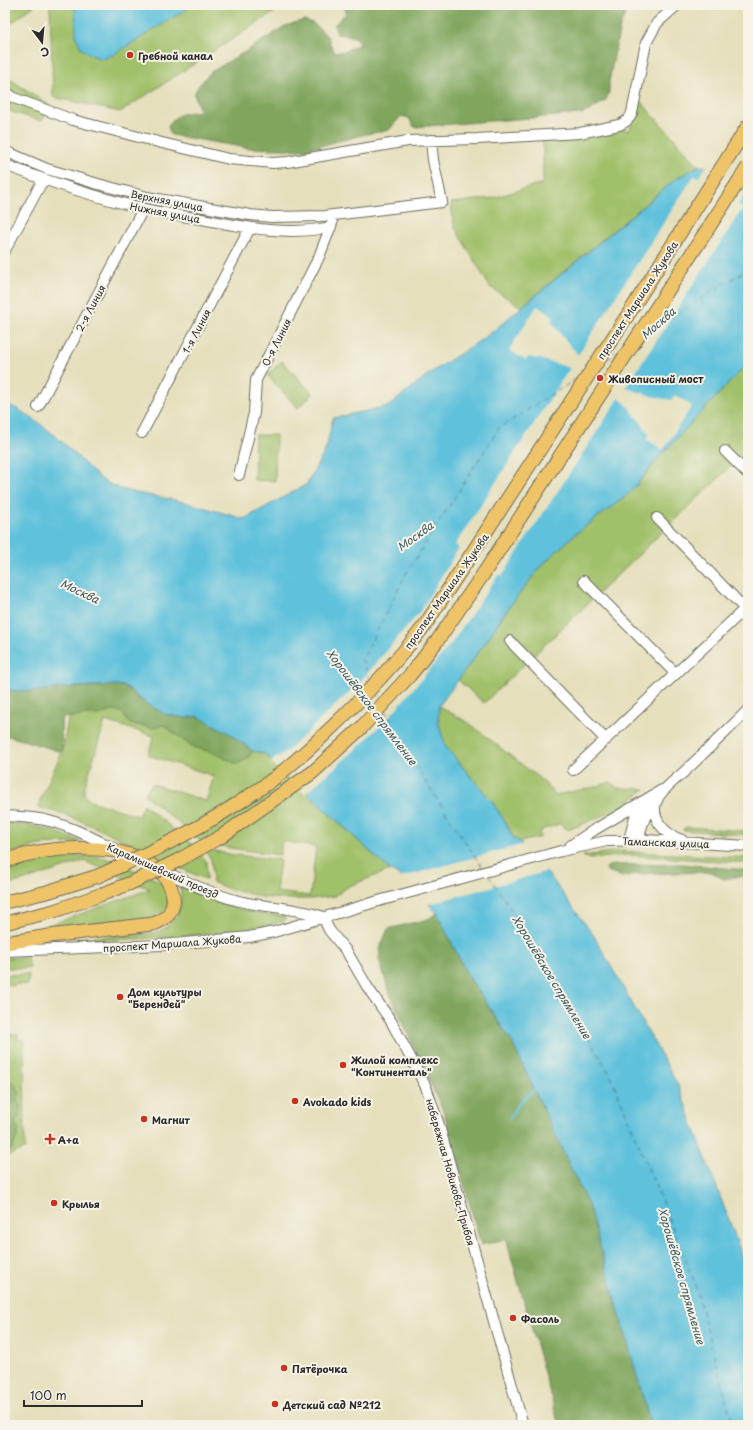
<svg xmlns="http://www.w3.org/2000/svg" width="753" height="1430" font-family="'Playpen Sans',sans-serif">
<style>
.green{fill:#a0c069;stroke:#66764a}
.forest{fill:#80a65d;stroke:#566844}
.water{fill:#5ec1dc;stroke:#447684}
.pier{fill:#e5dfbb}
.lines{fill:none;stroke-linecap:round;stroke-linejoin:round}
.stream{stroke:#5ec1dc;stroke-width:2.5}
.ferry{stroke:#3a5860;stroke-width:1;stroke-dasharray:5 4;stroke-linecap:butt}
.minor-casing{stroke:#6c6a5d;stroke-width:12}
.major-casing{stroke:#6c6a5d;stroke-width:15}
.minor{stroke:#fff;stroke-width:10}
.major{stroke:#efc469;stroke-width:13}
.major-bridge-casing{stroke:#6c6a5d;stroke-width:15;stroke-linecap:butt}
.major-bridge{stroke:#efc469;stroke-width:13}
.poi-dot{fill:#c8321e;stroke:#f7f3e8;stroke-width:1.5}
.labels{text-anchor:middle;dominant-baseline:central;stroke-width:4;stroke-linejoin:round;paint-order:stroke}
.poi-label{font-size:10px;font-weight:bold;fill:#2b2b2b;stroke:#f7f3e8;text-anchor:start}
.street-label{font-size:10px;fill:#2b2b2b;stroke:#f7f3e8}
.water-label{font-size:11px;font-style:italic;fill:#3a5860;stroke:#f7f3e8}
</style>
<rect width="100%" height="100%" fill="#f7f3e8"/>
<filter id="ink" filterUnits="userSpaceOnUse"><feTurbulence type="fractalNoise" baseFrequency=".025" numOctaves="2"/><feDisplacementMap in="SourceGraphic" scale="8" xChannelSelector="R" yChannelSelector="G"/><feConvolveMatrix kernelMatrix="1 2 1 2 8 2 1 2 1" color-interpolation-filters="sRGB"/></filter>
<filter id="wash" filterUnits="userSpaceOnUse"><feTurbulence type="fractalNoise" baseFrequency=".012" numOctaves="4" result="noise"/><feDisplacementMap in="SourceGraphic" scale="16" xChannelSelector="R" yChannelSelector="G"/><feGaussianBlur stdDeviation="0.9" result="paint"/><feColorMatrix in="noise" values="0 0 0 0 0 0 0 0 0 0 0 0 0 0 0 0 0 1.4 0 .05"/><feComposite in="paint" operator="in"/></filter>
<g filter="url(#wash)">
<rect width="100%" height="100%" fill="#e5dfbb"/>
<!-- green -->
<path class="green" d="M5,5H35L5,28Z
M50,5H285L120,112L53,97Z
M5,76L51,106L42,121L5,110Z
M640,101L699,166L677,178L521,307L490,287L454,226L451,203L493,198L543,183V140L621,127L629,131Z
M282,361L313,394L298,408L267,375Z
M748,363V450L484,703L458,680L488,639L504,614L540,567L574,535L625,497L635,487L660,456Z
M255,435H276L275,481L254,480Z
M74,687L253,751L265,754L390,870L349,886L335,896L312,899H283L262,897L229,889L212,882L213,879L211,859L203,848L228,854L280,860L276,892L310,896L316,847L282,841L280,855L230,848L200,841L145,795L148,788L153,784L206,801L214,776L148,755L154,736L105,721L84,789C84,796 86,799 93,802L139,816L143,804L195,847L206,861L207,877L206,879C149,857 97,821 37,807L62,752Z
M439,706L469,723L544,782L555,795L595,787L611,782L617,788L645,789L625,805L612,812L568,830L560,824L541,830L539,835L541,837L520,842L513,838L507,825L493,803L446,747L438,722Z
M5,822C36,825 53,830 82,842L39,845L5,855Z
M686,827L748,831V835L682,830Z
M619,851L748,858V863L627,855L590,859L583,856Z
M68,855L103,857L162,882L168,889L169,904L160,917L41,930L5,936L41,928L150,889L84,861L33,878L5,885V868L42,857Z
M179,885C212,902 244,913 281,916L285,918V920L282,922C215,938 145,938 77,941V939C94,937 112,936 129,935C138,934 148,934 156,932C176,926 186,904 179,885Z
M27,957L30,968H5V958Z
M29,974L28,985L17,984L13,986L5,983V975Z
M18,1034V1040L24,1039L25,1149L5,1157V1035Z"/>
<!-- forest -->
<path class="forest" d="M344,5H629L620,26L609,82V93L605,101L589,111L581,114L414,127L409,118L401,116L389,130L362,135L305,150L248,148L171,135L168,127C177,111 184,114 200,111L194,94L199,85L212,71L245,52L285,26L304,20L313,23L327,36L334,52H343L360,44L355,37L337,34L334,25L346,13Z
M116,685C129,687 128,690 137,697C145,703 155,709 164,713C170,716 179,718 185,718C189,718 194,716 198,717C214,720 240,741 253,751L247,759L237,764L212,752L193,747L163,725L154,728L130,724L121,712L113,711L97,715H90L61,718L62,752L5,735V688L16,691Z
M682,864L748,870V879L741,876L723,879L712,872L634,874L622,877L611,872H608L606,869L608,866L615,865Z
M437,913L467,974L512,1042L589,1207L651,1425H559L506,1239L481,1245L444,1113L391,997L379,959L381,945L388,929L428,919Z
M7,1080L11,1081L18,1089L20,1095L17,1099L20,1107L19,1118L15,1122L19,1131L12,1150L6,1152Z"/>
<!-- water -->
<path class="water" d="M75,5H193L113,55L103,59L90,55L81,48L76,37Z
M748,139V363L660,456L635,487L625,497L574,535L540,567L504,614L488,639L439,706L438,722L446,747L493,803L507,825L513,838L520,842L552,879L594,936L678,1085L738,1244L748,1280V1425H651L589,1207L512,1042L467,974L437,913L407,881L390,870L265,754L253,751L229,733L205,720L197,716L185,718L165,714L147,704L136,696L131,690L124,686L116,685L74,687L36,691H16L5,688V403C27,412 57,436 74,453C85,464 96,477 111,485C130,494 158,496 179,501C201,506 222,513 244,519L307,484L326,449L333,418L389,406L426,376L487,336L677,178L699,166L705,167Z"/>
<!-- pier -->
<path class="pier" d="M748,137V190L738,205L743,208L626,387L635,391L659,398L671,400L675,395L692,406L663,450L646,439L649,434L642,424L627,405L619,398L502,576L499,574L452,642L420,681L388,718L354,751L305,794L271,762L288,750L359,683L419,613L459,548L455,545L570,368L540,359L528,357L526,360L509,350L537,306L554,317L551,321L558,331L578,355L694,176L699,177L709,162Z
M524,844L548,871L426,905L405,883L399,878Z"/>
<g class="lines">
<!-- stream -->
<path class="stream" d="M510,1118C519,1101 521,1100 536,1089"/>
<!-- ferry -->
<path class="ferry" d="M647,333L748,269
M607,359L621,350
M371,680L362,660L406,574L499,428L581,376
M377,692L380,698
M385,710L402,746L482,867
M489,876L514,914L610,1074L694,1281L733,1425"/>
</g>
</g>
<g filter="url(#ink)">
<g class="lines">
<defs>
<path id="minor" d="M5,91L14,98L73,120L158,142L229,159L273,163L287,162L408,141L477,139L580,133L619,125C626,122 629,120 632,113L646,43L657,23L677,5
M5,151L47,169L98,184L147,197L250,215L272,217L325,216L442,202L433,160L431,140
M5,165C49,182 95,197 141,208C163,214 185,216 207,220C247,228 291,236 331,227
M5,250L43,180
M38,407L143,209
M142,433L250,228
M725,451L748,474
M239,475L254,413L256,380L319,257L332,223
M657,518L745,609
M584,581L676,674
M510,641L606,740
M573,770L748,606
M5,816C20,817 34,817 49,821C72,827 93,838 115,849
M629,840L635,817L644,804
M639,840C641,824 646,813 656,800
M682,840C664,834 648,817 658,798C662,790 677,778 684,772C706,751 727,731 748,710
M570,846L594,830L662,790
M159,869C185,881 211,894 239,901C267,908 296,907 323,917
M323,917L329,930L347,952L368,988L391,1021L426,1087L438,1122L523,1425
M5,951L162,945L249,937L274,932L382,900L561,851L607,841L645,840L748,846"/>
<path id="major" d="M631,310L748,126
M5,861C35,850 64,847 96,849C105,850 115,850 123,853C133,855 146,861 154,867C168,876 180,898 169,914C165,919 159,922 153,924L49,936L5,943
M5,902L47,892L98,876
M5,923L54,911"/>
</defs>
<!-- minor casing -->
<use href="#minor" class="minor-casing"/>
<!-- major casing -->
<use href="#major" class="major-casing"/>
<!-- minor -->
<use href="#minor" class="minor"/>
<!-- major -->
<use href="#major" class="major"/>
<defs>
<path id="major-bridge" d="M98,876C152,852 206,826 255,792C281,775 305,753 327,732C363,698 395,664 425,625L631,310
M54,911L100,895L131,883L177,861L222,836L313,772L360,729L410,675L437,641L484,573L748,167"/>
</defs>
<!-- major-bridge casing -->
<use href="#major-bridge" class="major-bridge-casing"/>
<!-- major-bridge -->
<use href="#major-bridge" class="major-bridge"/>
</g>
</g>
<!-- markers -->
<g class="poi-dot">
<circle cx="130" cy="55" r="4"/>
<circle cx="600" cy="378" r="4"/>
<circle cx="120" cy="997" r="4"/>
<circle cx="343" cy="1065" r="4"/>
<circle cx="295" cy="1101" r="4"/>
<circle cx="144" cy="1119" r="4"/>
<path d="M48 1133h4v4h4v4h-4v4h-4v-4h-4v-4h4z"/>
<circle cx="54" cy="1203" r="4"/>
<circle cx="513" cy="1318" r="4"/>
<circle cx="284" cy="1368" r="4"/>
<circle cx="275" cy="1404" r="4"/>
</g>
<g class="labels">
<!-- poi labels -->
<g class="poi-label">
<text x="138" y="55">Гребной канал</text>
<text x="608" y="378">Живописный мост</text>
<text x="128" y="991">Дом культуры<tspan x="128" dy="12">"Берендей"</tspan></text>
<text x="351" y="1059">Жилой комплекс<tspan x="351" dy="12">"Континенталь"</tspan></text>
<text x="303" y="1101">Avokado kids</text>
<text x="152" y="1119">Магнит</text>
<text x="58" y="1139">А+а</text>
<text x="62" y="1203">Крылья</text>
<text x="521" y="1318">Фасоль</text>
<text x="292" y="1368">Пятёрочка</text>
<text x="283" y="1404">Детский сад №212</text>
</g>
<!-- street labels -->
<g class="street-label">
<text transform="translate(167 200) rotate(11)">Верхняя улица</text>
<text transform="translate(165 212) rotate(11)">Нижняя улица</text>
<text transform="translate(637 300) rotate(-57)">проспект Маршала Жукова</text>
<text transform="translate(90 308) rotate(-62)">2-я Линия</text>
<text transform="translate(196 331) rotate(-62)">1-я Линия</text>
<text transform="translate(276 342) rotate(-63)">0-я Линия</text>
<text transform="translate(446 591) rotate(-55)">проспект Маршала Жукова</text>
<text transform="translate(666 842) rotate(2)">Таманская улица</text>
<text transform="translate(163 870) rotate(24)">Карамышевский проезд</text>
<text transform="translate(172 943) rotate(-4)">проспект Маршала Жукова</text>
<text transform="translate(451 1172) rotate(74)">набережная Новикова-Прибоя</text>
</g>
<!-- water labels -->
<g class="water-label">
<text transform="translate(658 323) rotate(-41)">Москва</text>
<text transform="translate(415 536) rotate(-36)">Москва</text>
<text transform="translate(80 591) rotate(25)">Москва</text>
<text transform="translate(372 707) rotate(53)">Хорошёвское спрямление</text>
<text transform="translate(552 977) rotate(59)">Хорошёвское спрямление</text>
<text transform="translate(682 1276) rotate(74)">Хорошёвское спрямление</text>
</g>
</g>
<!-- margin -->
<rect width="753" height="1430" fill="none" stroke="#f7f3e8" stroke-width="20"/>
<!-- north arrow -->
<g transform="translate(42 42) rotate(164)" stroke="#f7f3e8" stroke-width="3" paint-order="stroke">
<path d="M0-3L7 15L0 10L-7 15Z" fill="#2b2b2b"/>
<text y="-6" font-size="11" font-weight="bold" text-anchor="middle" fill="#2b2b2b">С</text>
</g>
<!-- scale -->
<path d="M24 1400v6h118v-6" fill="none" stroke="#2b2b2b" stroke-width="2"/>
<text x="30" y="1400" font-size="12" fill="#2b2b2b" stroke="#f7f3e8" stroke-width="3" paint-order="stroke">100 m</text>
</svg>
